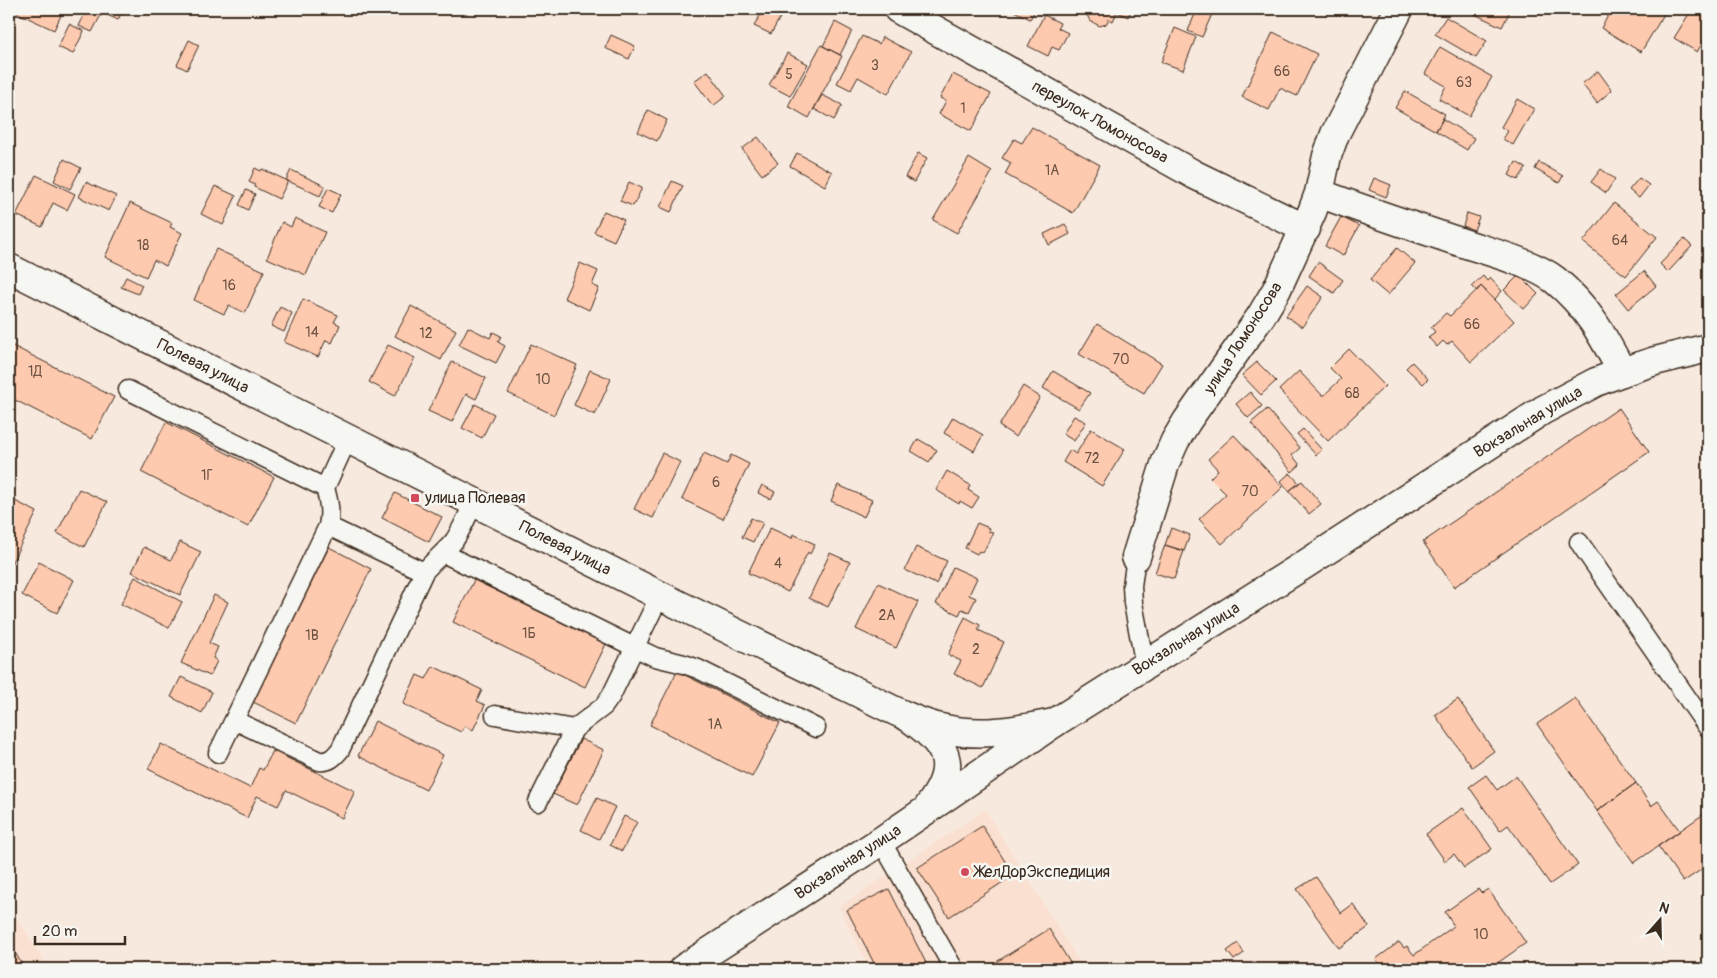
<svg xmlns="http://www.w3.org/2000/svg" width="1717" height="978" font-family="Pangolin,sans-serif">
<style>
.built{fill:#fae0d0}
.building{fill:#fecaaf;stroke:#3b2a1e}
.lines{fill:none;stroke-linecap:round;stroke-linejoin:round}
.service-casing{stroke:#3b2a1e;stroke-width:21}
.minor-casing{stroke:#3b2a1e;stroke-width:31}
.secondary-casing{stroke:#3b2a1e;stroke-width:31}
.service{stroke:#f6f6f2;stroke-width:18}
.minor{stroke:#f6f6f2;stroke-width:28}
.secondary{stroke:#f6f6f2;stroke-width:28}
.poi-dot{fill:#d1495b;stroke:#f6f6f2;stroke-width:2}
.labels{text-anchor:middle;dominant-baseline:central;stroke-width:5;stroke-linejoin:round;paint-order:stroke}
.number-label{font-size:14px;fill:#6c5242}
.street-label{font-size:16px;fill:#3b2a1e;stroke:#f6f6f2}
.poi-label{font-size:16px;fill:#3b2a1e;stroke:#f6f6f2;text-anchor:start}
</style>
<rect width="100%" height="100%" fill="#f8e9de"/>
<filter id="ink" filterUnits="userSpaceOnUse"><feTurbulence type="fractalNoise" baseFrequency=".02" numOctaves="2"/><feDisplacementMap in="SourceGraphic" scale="10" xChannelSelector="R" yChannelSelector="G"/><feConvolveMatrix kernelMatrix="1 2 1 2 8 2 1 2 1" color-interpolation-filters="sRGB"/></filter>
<g filter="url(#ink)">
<!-- built -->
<path class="built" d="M985,810L1084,969H870L839,907Z
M9,905L49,969H9Z"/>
<!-- building -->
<path class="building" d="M9,9H64L54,30Z
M87,9L101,15L92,32L79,26Z
M94,9H123L118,20Z
M764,9H778L783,12L771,34L754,26Z
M1010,9H1036L1030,19Z
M1087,9H1132L1128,17L1117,12L1113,21L1109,19L1106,24L1100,26L1090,21L1087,15L1090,10Z
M1197,9L1212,14L1202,37L1188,31Z
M1464,9H1511L1502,27Z
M1612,9H1667L1641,52L1601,28Z
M1692,9H1695L1708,17V34L1697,52L1674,38Z
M1044,15L1060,23L1058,28L1068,33L1059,50L1052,47L1048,56L1028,46Z
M1446,17L1487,41L1476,58L1435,34Z
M835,22L852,31L840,55L823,46Z
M69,24L84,31L73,54L58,47Z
M1175,28L1196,37L1183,70L1161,62Z
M1273,32L1317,54L1297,96L1280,88L1269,110L1242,97Z
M611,35L635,46L629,59L605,48Z
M862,36L879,44L882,37L911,52L888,94L858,77L851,90L837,83Z
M189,40L199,45L187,70L177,65Z
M821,45L842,56L809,118L788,106Z
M1440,47L1492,77L1469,116L1439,99L1446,86L1425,74Z
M787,53L808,64L790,96L769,85Z
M708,71L726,96L713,106L694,81Z
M1598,71L1612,90L1597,103L1582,84Z
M953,74L991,94L971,131L939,114L946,101L940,98Z
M1405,91L1445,114L1436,131L1395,108Z
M822,95L842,105L834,120L814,109Z
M1517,99L1534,109L1513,145L1503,139L1508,131L1501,127Z
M648,110L667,120L657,141L638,132Z
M1443,119L1474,138L1467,150L1436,131Z
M1032,127L1100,165L1073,213L1005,174L1011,163L1002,158L1014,139L1022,143Z
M758,137L778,163L762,175L742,149Z
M797,153L832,172L825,186L790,166Z
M918,153L927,158L914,182L905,177Z
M969,158L992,172L957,233L933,220Z
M64,159L81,168L70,189L54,181Z
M1516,162L1526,168L1518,180L1509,175Z
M1539,162L1563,176L1559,183L1535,169Z
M255,168L261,171L262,169L288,181L279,199L254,187L255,185L249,182Z
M1601,169L1615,179L1606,193L1591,182Z
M291,170L325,186L320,196L286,180Z
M36,175L75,194L67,210L53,203L42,227L16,215Z
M1374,178L1391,185L1386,197L1369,190Z
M1639,178L1649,185L1639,198L1629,190Z
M672,181L683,186L671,212L660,207Z
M86,182L116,196L109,211L79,197Z
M629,182L642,188L633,206L620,201Z
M215,186L236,196L223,225L201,214Z
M328,188L341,194L332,213L319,207Z
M246,190L255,194L248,210L239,205Z
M130,203L172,223L170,227L182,233L166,266L154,260L146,277L105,257Z
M1614,203L1657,237L1626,276L1583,242Z
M604,211L624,220L614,241L594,232Z
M1467,213L1479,217L1474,230L1463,226Z
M1341,217L1359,226L1343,256L1325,246Z
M295,218L325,232L306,275L267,258L282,222L291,227Z
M1065,224L1070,234L1049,245L1044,234Z
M1684,239L1692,246L1668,272L1660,264Z
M1397,248L1415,263L1388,295L1370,280Z
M216,249L264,271L245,313L229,305L224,314L194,300Z
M1318,262L1343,280L1334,293L1309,276Z
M580,263L598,271L592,285L599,288L589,310L564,298Z
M1644,271L1656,286L1628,309L1616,294Z
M1519,275L1538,294L1524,309L1504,290Z
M1483,276L1487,281L1490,278L1502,291L1494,300L1481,286L1477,291L1472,286Z
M126,277L142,285L138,294L121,287Z
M1307,286L1323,297L1302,327L1286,316Z
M1481,286L1514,321L1471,362L1452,341L1447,345L1443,341L1437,347L1428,337L1435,332L1431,327L1446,313L1450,316Z
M303,299L338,315L334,322L340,325L332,343L326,340L318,357L284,342Z
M411,306L456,330L441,360L395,336Z
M280,307L292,313L284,332L271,326Z
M1097,324L1162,364L1144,393L1079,354Z
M468,327L490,338L493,332L501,336L498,342L505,346L496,363L459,345Z
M9,344L114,397L92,439L9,397Z
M531,344L577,365L554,415L508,393Z
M388,345L415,358L395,396L369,382Z
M1349,349L1385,386L1328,441L1279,390L1299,371L1323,396L1341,379L1330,368Z
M452,362L486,378L476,399L466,394L452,422L428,411Z
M1257,362L1276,381L1261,395L1242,375Z
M1412,362L1428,379L1423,384L1406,368Z
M590,370L611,379L595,415L574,405Z
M1053,371L1090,393L1079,409L1043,388Z
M1023,386L1040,397L1016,437L999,426Z
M1250,392L1262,406L1248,418L1236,404Z
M475,404L494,414L482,438L462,428Z
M1619,408L1649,452L1454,587L1423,542Z
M1267,409L1300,448L1292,455L1300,465L1292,472L1251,423Z
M1074,416L1086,422L1074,441L1063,434Z
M953,417L983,435L974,451L944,433Z
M166,422L274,477L248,527L141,472Z
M1091,429L1125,449L1102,486L1063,462L1070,450L1076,454Z
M1303,429L1322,450L1316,455L1297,434Z
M1234,435L1283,487L1222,544L1199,519L1226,494L1210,478L1218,470L1208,459Z
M918,439L937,450L929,462L911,451Z
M662,453L680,462L653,518L634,509Z
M704,453L727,464L731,455L749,464L723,519L682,499Z
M947,471L970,485L968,490L979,497L972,508L960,501L959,504L936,490Z
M1290,473L1299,483L1289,491L1281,481Z
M1302,481L1321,504L1309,514L1289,491Z
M762,485L775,492L771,499L758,493Z
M838,485L872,500L864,517L831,501Z
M79,489L107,502L84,547L57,533Z
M395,493L442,517L429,542L382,518Z
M9,498L37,512L9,568Z
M751,518L763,523L753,542L742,537Z
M977,523L989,528L988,531L993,532L983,553L979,551L977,554L965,548Z
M770,528L792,538L793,534L815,544L810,554L808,552L788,592L748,573Z
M1171,528L1190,535L1184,551L1165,545Z
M180,542L201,552L180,595L132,572L144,547L171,560Z
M1165,545L1184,551L1174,579L1155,573Z
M329,547L371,569L296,723L253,702Z
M916,547L947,561L936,584L905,570Z
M830,553L850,562L828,607L809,598Z
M39,562L74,580L57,613L22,595Z
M953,567L977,578L969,595L976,598L969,612L962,609L959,615L936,604Z
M135,577L182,602L169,628L121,604Z
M474,580L606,644L585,687L453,622Z
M878,583L918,602L896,648L856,629Z
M214,595L228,602L209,643L218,647L213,658L217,661L210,676L181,663Z
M965,617L980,625L978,630L1004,642L983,688L954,674L961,661L948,655Z
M433,666L482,690L477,701L485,705L473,730L465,726L461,732L403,704L417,675L426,679Z
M677,671L780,723L752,777L650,725Z
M181,677L212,692L202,713L171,697Z
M1575,698L1636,783L1597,811L1537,724Z
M1458,699L1494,751L1472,767L1435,715Z
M375,721L443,755L426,790L358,756Z
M581,739L604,750L577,805L553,794Z
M161,744L250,788L259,768L263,770L273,751L355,791L342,818L286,790L278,806L257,796L247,818L148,769Z
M1486,775L1497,790L1516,776L1578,865L1550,884L1508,825L1500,831L1469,787Z
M1636,783L1651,806L1658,801L1680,831L1634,863L1597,811Z
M597,798L615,807L599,839L581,830Z
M1463,808L1492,849L1464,868L1454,854L1445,861L1426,834Z
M1708,811V865L1683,882L1658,846Z
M624,816L637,822L622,851L610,845Z
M982,826L1014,875L949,917L917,868Z
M1316,877L1341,913L1353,904L1369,927L1339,948L1297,889Z
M889,889L929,969H877L847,910Z
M1478,889L1482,893L1488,889L1526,943L1489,969H1383L1376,959L1399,942L1404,948L1407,946L1414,955L1454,926L1445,912Z
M1049,929L1074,969H985Z
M9,943L25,969H9Z
M1238,943L1244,953L1234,960L1227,951Z"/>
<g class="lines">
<defs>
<path id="service" d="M128,390L325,488
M328,526L424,572
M1579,542L1708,728
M443,553L634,647L655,657L684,664L698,669L816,728
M1136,557L1132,586L1133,603L1145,666
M495,715L574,729
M234,720L319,761C329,762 333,758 340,750L424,572C433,561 445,552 454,541C462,529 468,515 474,502
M218,753L328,526C331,512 329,502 325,488L347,440
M538,802L574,729L604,706L611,696L660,595
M881,841L954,969"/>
<path id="minor" d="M898,9L1195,175L1306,229
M1319,193C1366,211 1415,227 1463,243C1490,252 1533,263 1555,280C1588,307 1603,336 1622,372
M1136,557L1166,461L1175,441L1187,421L1261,316L1277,289L1312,212L1319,193L1327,156L1335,134L1399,9
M908,717C947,744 960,765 929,806
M683,969L881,841L1054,723"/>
<path id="secondary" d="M9,268C228,379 447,489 667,599C728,629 788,659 849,688C880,703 912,722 945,729C982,737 1018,730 1054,723L1304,565L1543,410L1596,382L1622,372L1655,361L1708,348"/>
</defs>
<!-- service casing -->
<use href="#service" class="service-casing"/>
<!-- minor casing -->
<use href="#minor" class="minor-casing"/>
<!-- secondary casing -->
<use href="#secondary" class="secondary-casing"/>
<!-- service -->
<use href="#service" class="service"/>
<!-- minor -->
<use href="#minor" class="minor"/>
<!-- secondary -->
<use href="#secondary" class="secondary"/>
</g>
</g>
<!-- markers -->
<g class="poi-dot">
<rect x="410" y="493" width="10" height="10" rx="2.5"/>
<circle cx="965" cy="872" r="5"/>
</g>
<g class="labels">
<!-- number labels -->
<g class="number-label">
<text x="875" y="65">3</text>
<text x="1282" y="71">66</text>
<text x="789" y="74">5</text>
<text x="1464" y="82">63</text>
<text x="963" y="108">1</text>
<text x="1052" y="170">1А</text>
<text x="1620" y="240">64</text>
<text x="143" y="245">18</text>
<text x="229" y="285">16</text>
<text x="1472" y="324">66</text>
<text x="312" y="332">14</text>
<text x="426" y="333">12</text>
<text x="1121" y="359">70</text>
<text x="35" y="371">1Д</text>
<text x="543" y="379">10</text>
<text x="1352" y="393">68</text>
<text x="1092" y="458">72</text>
<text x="207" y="475">1Г</text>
<text x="716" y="482">6</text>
<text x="1250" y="491">70</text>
<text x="778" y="563">4</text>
<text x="887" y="615">2А</text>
<text x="529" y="633">1Б</text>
<text x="312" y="635">1В</text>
<text x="976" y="649">2</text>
<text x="715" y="724">1А</text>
<text x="1481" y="934">10</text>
</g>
<!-- street labels -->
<g class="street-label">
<text transform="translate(1100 122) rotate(29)">переулок Ломоносова</text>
<text transform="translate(1243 338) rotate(-57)">улица Ломоносова</text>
<text transform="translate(203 366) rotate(27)">Полевая улица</text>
<text transform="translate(1528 422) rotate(-31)">Вокзальная улица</text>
<text transform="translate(565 548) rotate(27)">Полевая улица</text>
<text transform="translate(1186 639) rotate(-32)">Вокзальная улица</text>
<text transform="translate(848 862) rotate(-33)">Вокзальная улица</text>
</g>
<!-- poi labels -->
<g class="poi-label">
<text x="425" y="498">улица Полевая</text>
<text x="975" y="872">ЖелДорЭкспедиция</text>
</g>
</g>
<!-- margin -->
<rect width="1717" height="978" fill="none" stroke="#f6f6f2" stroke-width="30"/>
<rect x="15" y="15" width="1687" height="948" fill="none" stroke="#3b2a1e" stroke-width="2" filter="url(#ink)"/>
<!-- north arrow -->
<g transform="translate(1660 920) rotate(20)" stroke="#f6f6f2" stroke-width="4" paint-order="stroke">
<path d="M0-4L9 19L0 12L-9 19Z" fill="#3b2a1e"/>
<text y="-8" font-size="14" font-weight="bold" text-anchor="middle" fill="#3b2a1e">N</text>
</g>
<!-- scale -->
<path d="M35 936v8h90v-8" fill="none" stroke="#3b2a1e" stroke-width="2.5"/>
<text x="42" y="936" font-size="15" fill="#3b2a1e" stroke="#f6f6f2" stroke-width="4" paint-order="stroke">20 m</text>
</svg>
